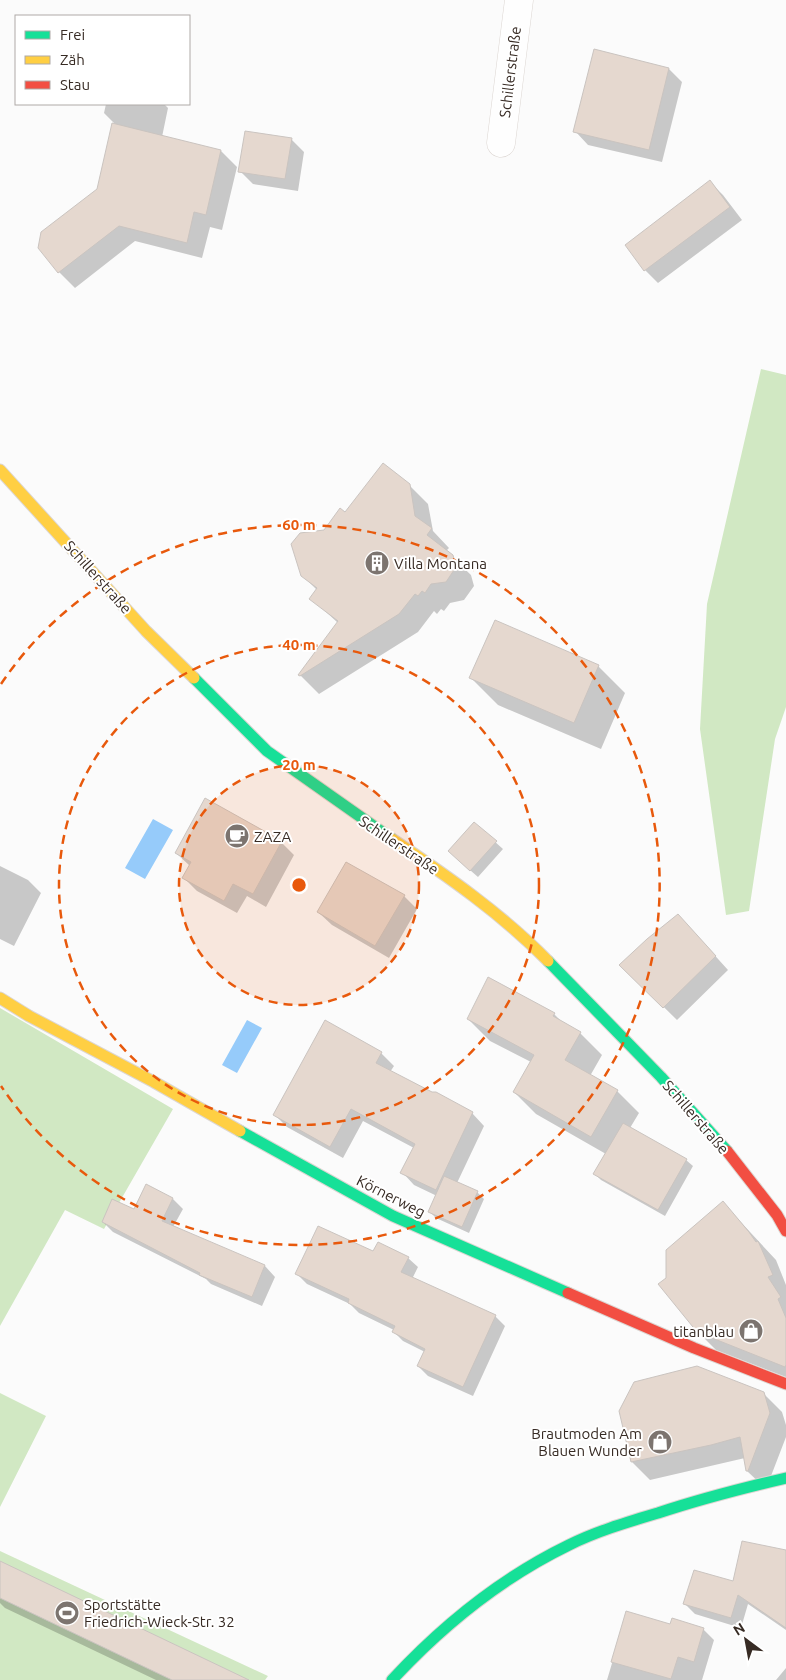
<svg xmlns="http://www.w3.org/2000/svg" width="786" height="1680" font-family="Ubuntu,sans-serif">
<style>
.green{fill:#d1e8c3}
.water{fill:#96cbfa}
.shadow{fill:#0003}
.building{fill:#e5d8cf;stroke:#cac4c0}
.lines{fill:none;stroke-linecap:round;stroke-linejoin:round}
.street-casing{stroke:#dcd6d2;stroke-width:29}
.fast-casing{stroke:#dcd6d2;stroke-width:13}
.slow-casing{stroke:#dcd6d2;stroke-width:13}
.jam-casing{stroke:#dcd6d2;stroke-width:13}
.street{stroke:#fefefe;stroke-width:28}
.fast{stroke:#16e098;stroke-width:11}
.slow{stroke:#ffcf43;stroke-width:11}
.jam{stroke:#f24e42;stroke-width:11}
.ring{fill:none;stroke:#e8590c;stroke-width:2.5;stroke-dasharray:9 6}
.labels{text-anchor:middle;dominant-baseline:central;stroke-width:4;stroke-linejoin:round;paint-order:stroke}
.street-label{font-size:15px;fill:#372b24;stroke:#fff}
.poi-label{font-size:15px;fill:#372b24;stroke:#fff;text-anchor:start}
.centre{fill:#e8590c;stroke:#fff;stroke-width:2.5}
.ring-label{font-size:15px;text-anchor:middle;font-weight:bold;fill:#e8590c;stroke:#fff;stroke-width:4;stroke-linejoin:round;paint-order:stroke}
</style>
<rect width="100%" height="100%" fill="#fbfbfb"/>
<!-- green -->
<path class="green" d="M761,369L786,375V707L775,739L749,911L726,915L700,729L707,604Z
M0,1008L173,1109L104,1229L65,1210L0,1326Z
M0,1393L46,1416L0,1507Z
M0,1551L268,1676L265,1680H0Z"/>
<!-- water -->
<path class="water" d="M153,819L173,830L145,879L125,868Z
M247,1020L262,1028L237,1073L222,1065Z"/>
<!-- shadow -->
<path class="shadow" d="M595,51L669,69L682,82L662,162L588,145L575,131Z
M106,104H164L168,108L162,137L221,151L237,167L222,230L210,227L202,258L135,241L75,288L59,272L98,190L117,126L104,113Z
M291,139L304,152L298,191L253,184L240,171Z
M710,182L723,195L742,220L658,283L645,270Z
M409,485L428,504L433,531L449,548L446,551L471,575L474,586L464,600L450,603L444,611L441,609L437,614L434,611L418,632L319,694L300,675L338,623L311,598L317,590L302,575L324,532L345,514Z
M598,666L625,693L601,749L498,705L471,678Z
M474,823L503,849L478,877L456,858Z
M281,842L294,855L266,907L247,896L237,913L197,891L184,878L190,866L176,853Z
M0,866L28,880L41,893L14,946L0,939Z
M404,896L417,909L389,958L332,925L318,912Z
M691,929L728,970L677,1020L621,965Z
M554,1014L564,1024L580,1033L602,1055L590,1076L617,1091L639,1113L630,1128L686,1160L693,1166L665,1216L601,1180L595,1174L606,1154L536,1114L514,1092L531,1062L490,1041L468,1019Z
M326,1022L381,1053L394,1066L390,1072L472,1113L484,1126L457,1183L477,1192L484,1199L469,1233L436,1218L430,1212L437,1196L414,1185L402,1172L414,1148L363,1121L343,1158L287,1127L274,1114Z
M173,1199L183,1209L173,1227L265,1266L275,1277L262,1306L211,1284L206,1279L113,1232L103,1222Z
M723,1203L776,1260L786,1285V1377L716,1350L698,1332L667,1278Z
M374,1253L408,1258L418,1267L412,1279L495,1316L505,1326L473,1396L428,1376L418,1366L425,1352L403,1341L393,1331L394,1330L359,1313L350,1304L307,1284L297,1274Z
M763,1393L782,1412L786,1425V1437L766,1489L747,1471L745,1458L650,1480L632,1462Z
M0,1568L242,1680H156L5,1608L0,1603Z
M786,1573V1630L748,1604L741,1628L695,1614L685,1604L733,1583Z
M627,1613L671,1626L703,1629L714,1640L702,1680H607Z
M786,1668V1680H776Z"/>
<!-- building -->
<path class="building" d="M594,49L669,68L649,150L573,132Z
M112,123L221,150L206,215L194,212L187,243L119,226L58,273L38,248L41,232L97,189Z
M245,131L292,138L285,179L238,172Z
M710,180L730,207L644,271L625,245Z
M383,463L410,484L415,516L432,528L427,535L453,555L456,567L446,582L431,584L425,593L422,591L418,596L415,594L399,614L300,676L298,675L338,621L309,599L317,588L301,576L291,544L300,533L324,530L340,508L345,512Z
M495,620L599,665L574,723L469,678Z
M205,798L282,841L253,894L233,884L224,901L182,878L191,862L175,853Z
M474,822L497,841L470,871L448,851Z
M346,862L405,895L375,946L317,912Z
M678,914L716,956L663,1008L619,965L647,939Z
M488,977L555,1013L553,1016L581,1032L565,1060L618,1090L591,1137L513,1092L534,1055L467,1019Z
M325,1020L382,1052L376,1063L432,1092H436L473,1112L436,1190L400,1173L415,1144L351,1109L330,1147L273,1115Z
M623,1123L687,1159L658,1210L593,1174Z
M444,1176L478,1191L462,1227L428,1212Z
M146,1184L173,1198L162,1221L265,1265L252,1297L199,1275L200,1273L102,1222L112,1199L134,1209Z
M723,1201L749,1232L756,1242L758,1241L773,1275L768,1277L781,1297L778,1299L786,1318V1365L785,1367L697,1332L658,1284L666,1278V1250Z
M318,1226L373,1251L378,1242L409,1257L401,1272L496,1315L463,1387L417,1366L425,1349L392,1332L395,1326L348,1303L349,1299L295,1274Z
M697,1366L764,1392L770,1413L748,1471H746L740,1437L711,1445L631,1462L619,1411L634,1382Z
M742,1541L786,1550V1628L738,1595L731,1618L683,1604L694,1570L733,1581Z
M0,1561L249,1680H172L0,1598Z
M626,1611L670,1624L672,1618L704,1628L694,1662L678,1657L671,1679L611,1662Z"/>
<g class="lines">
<defs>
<path id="street" d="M501,143L519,0"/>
<path id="fast" d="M194,678L267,751L392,839
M548,961L661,1077L727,1151
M240,1131L393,1216L568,1293
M392,1680C443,1625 501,1578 569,1545C597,1531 628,1522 658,1513C700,1499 743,1488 786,1478"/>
<path id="slow" d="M0,470L146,631L194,678
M392,839C446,875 502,914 548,961
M0,998L29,1016L154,1082L240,1131"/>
<path id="jam" d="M727,1151L777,1215L786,1231
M568,1293L694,1348L786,1384"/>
</defs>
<!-- street casing -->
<use href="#street" class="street-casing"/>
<!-- fast casing -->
<use href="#fast" class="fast-casing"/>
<!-- slow casing -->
<use href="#slow" class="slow-casing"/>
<!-- jam casing -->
<use href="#jam" class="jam-casing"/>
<!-- street -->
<use href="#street" class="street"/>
<!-- fast -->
<use href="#fast" class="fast"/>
<!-- slow -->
<use href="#slow" class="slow"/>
<!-- jam -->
<use href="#jam" class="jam"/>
</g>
<!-- distance rings -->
<circle cx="299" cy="885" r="120" fill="#e8590c" fill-opacity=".12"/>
<g class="ring">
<circle cx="299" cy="885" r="120"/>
<circle cx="299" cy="885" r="240"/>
<path d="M1 684A360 360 0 1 1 1 1086"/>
</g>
<!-- icons -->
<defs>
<symbol id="building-disc" viewBox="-11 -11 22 22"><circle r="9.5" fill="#7c746f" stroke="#fff"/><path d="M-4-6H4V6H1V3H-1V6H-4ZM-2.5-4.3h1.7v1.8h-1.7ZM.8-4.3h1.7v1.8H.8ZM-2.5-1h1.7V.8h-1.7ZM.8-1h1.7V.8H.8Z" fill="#fff"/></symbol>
<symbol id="cafe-disc" viewBox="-11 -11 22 22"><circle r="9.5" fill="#7c746f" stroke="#fff"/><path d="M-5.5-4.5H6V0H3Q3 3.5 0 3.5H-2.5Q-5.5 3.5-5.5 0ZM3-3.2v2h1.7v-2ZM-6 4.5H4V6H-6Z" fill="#fff"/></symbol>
<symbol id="shop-disc" viewBox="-11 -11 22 22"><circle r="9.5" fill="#7c746f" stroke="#fff"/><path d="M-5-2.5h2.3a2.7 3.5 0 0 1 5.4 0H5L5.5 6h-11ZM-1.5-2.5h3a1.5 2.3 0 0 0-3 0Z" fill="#fff"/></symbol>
<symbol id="stadium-disc" viewBox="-11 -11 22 22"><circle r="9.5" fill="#7c746f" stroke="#fff"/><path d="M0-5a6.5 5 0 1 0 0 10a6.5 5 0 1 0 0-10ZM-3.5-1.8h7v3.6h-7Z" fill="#fff"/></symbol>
</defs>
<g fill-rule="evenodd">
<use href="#building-disc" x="363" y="549" width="28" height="28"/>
<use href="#cafe-disc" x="223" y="822" width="28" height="28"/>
<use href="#shop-disc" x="737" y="1317" width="28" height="28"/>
<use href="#shop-disc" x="646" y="1428" width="28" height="28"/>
<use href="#stadium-disc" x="53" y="1599" width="28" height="28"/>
</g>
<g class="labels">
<!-- street labels -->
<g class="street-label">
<text transform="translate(510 72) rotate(-83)">Schillerstraße</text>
<text transform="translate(98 577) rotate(48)">Schillerstraße</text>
<text transform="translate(399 845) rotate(34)">Schillerstraße</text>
<text transform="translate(696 1117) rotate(49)">Schillerstraße</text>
<text transform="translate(391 1196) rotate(27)">Körnerweg</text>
</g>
<!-- poi labels -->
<g class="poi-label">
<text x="394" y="563">Villa Montana</text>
<text x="254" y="836">ZAZA</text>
<text x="734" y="1331" text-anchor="end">titanblau</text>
<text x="642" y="1433" text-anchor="end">Brautmoden Am<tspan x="642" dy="17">Blauen Wunder</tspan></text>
<text x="84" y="1604">Sportstätte<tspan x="84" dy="17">Friedrich-Wieck-Str. 32</tspan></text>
</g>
</g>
<circle cx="299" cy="885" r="8" class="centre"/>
<g class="ring-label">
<text x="299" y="530">60 m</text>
<text x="299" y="650">40 m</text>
<text x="299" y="770">20 m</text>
</g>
<!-- legend -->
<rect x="15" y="15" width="175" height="90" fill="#ffffff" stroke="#afaaa7"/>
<rect x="25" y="31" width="25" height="8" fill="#16e098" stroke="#afaaa7"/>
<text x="60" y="40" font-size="15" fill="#372b24">Frei</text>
<rect x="25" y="56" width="25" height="8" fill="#ffcf43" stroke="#afaaa7"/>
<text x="60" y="65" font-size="15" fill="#372b24">Zäh</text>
<rect x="25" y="81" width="25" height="8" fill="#f24e42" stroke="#afaaa7"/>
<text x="60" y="90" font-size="15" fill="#372b24">Stau</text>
<!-- north arrow -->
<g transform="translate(746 1640) rotate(328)" stroke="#ffffff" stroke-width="4" paint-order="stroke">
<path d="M0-4L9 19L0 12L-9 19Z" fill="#372b24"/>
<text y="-8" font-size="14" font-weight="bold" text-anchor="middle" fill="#372b24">N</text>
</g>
</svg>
